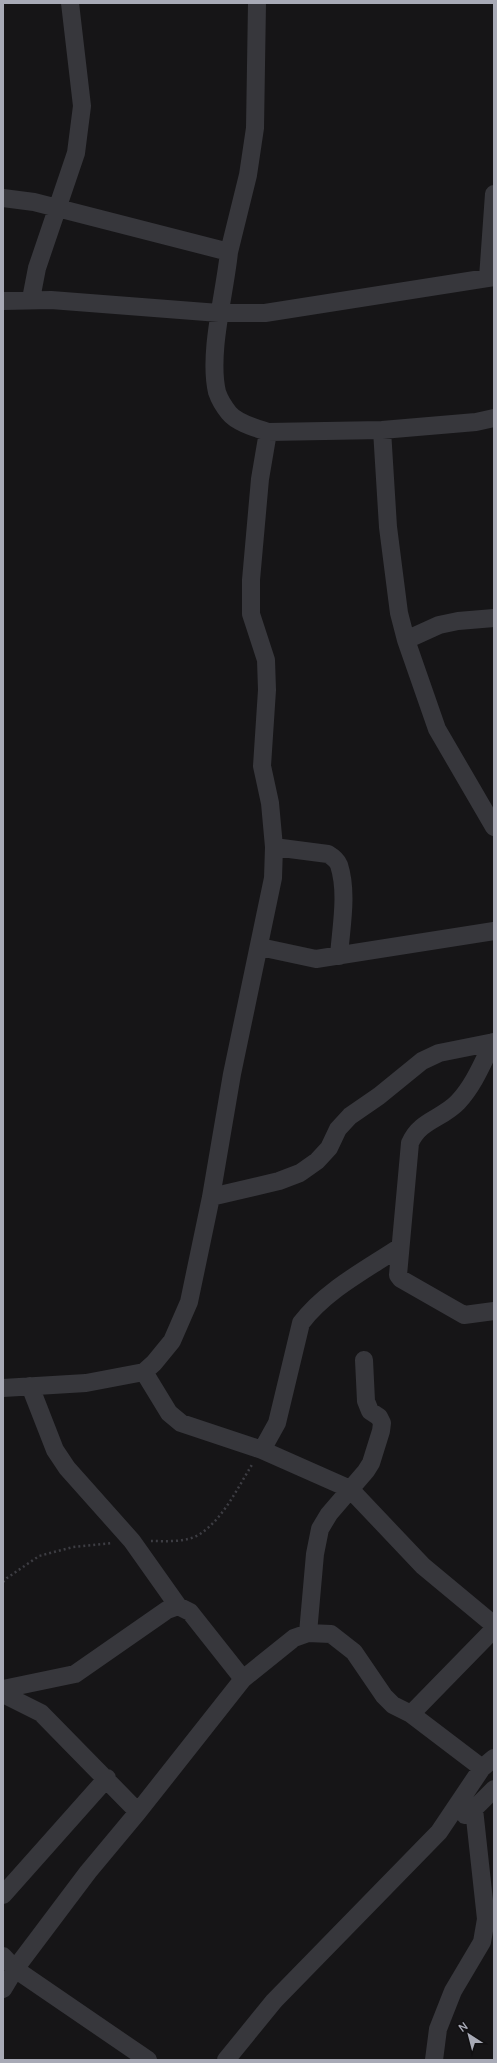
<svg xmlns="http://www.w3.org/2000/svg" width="497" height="2063" font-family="Manrope,sans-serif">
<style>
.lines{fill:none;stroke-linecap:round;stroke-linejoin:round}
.path{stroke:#3d3d43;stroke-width:2.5;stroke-dasharray:2 3;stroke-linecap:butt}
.minor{stroke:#37373c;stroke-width:18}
</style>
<rect width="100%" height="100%" fill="#161517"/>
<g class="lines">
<!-- path -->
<path class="path" d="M151,1541C166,1541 186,1543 200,1534C224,1518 238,1487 253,1463
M3,1582L7,1578L39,1556L73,1547L112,1543"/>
<!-- minor -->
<path class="minor" d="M3,198L34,202L229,252C225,293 208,353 217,392C219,398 225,408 229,413C237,423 256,428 268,432L382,430L476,422L494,418
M229,252L248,175L255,128L257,3
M488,278L494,194
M31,299L37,268L76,153L82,106L70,3
M3,301L51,300L219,313H265L494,277
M382,430L388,527L399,613L406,640L437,729L494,827
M406,640L439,625L458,621L494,618
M274,847L328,854C333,857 337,860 339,865C348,893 341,927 339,956
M260,947L316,959L494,931
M493,1042C483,1062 474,1085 458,1102C442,1119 420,1120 410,1143L398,1275L401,1279L464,1315L494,1311
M211,1197L279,1181L300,1173L317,1161L329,1148L338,1129L350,1116L379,1096L422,1061L439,1053L494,1042
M144,1372L169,1413L181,1423L262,1450L350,1489L423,1566L494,1625
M30,1386L55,1450L67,1468L132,1541L178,1606L190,1612L243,1679
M3,1388L86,1383L144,1372L154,1363L172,1341L189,1302L211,1197L232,1074L273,878L274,847L270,803L262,766L267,690L266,660L251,614V580L260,479L268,432
M262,1450L277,1423L301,1323C326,1290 367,1269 400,1247
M308,1633L315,1554L320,1529L329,1514L366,1471L371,1463L381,1431L382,1423L379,1417L370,1411L366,1401L364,1360
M3,1689L75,1674L167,1610L178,1606
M3,1694L41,1713L138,1812
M411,1714L494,1629
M465,1815L474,1809L494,1789
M3,1895L107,1778
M3,1956L15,1969L148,2060
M3,1989L15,1969L88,1872L138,1812L243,1679L294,1638L308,1633L331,1634L354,1652L384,1696L393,1705L411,1714L482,1768
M226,2060L274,2001L439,1832L482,1768L494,1758
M434,2060L438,2029L453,1991L482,1942L486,1919L474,1809"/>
</g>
<!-- border -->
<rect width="497" height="2063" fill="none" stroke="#a8aab6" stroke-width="8"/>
<!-- north arrow -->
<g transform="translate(469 2035) rotate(324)" stroke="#111012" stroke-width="3" paint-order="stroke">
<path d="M0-3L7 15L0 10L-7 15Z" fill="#a8aab6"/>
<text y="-6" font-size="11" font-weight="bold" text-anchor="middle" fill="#a8aab6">N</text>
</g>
</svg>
